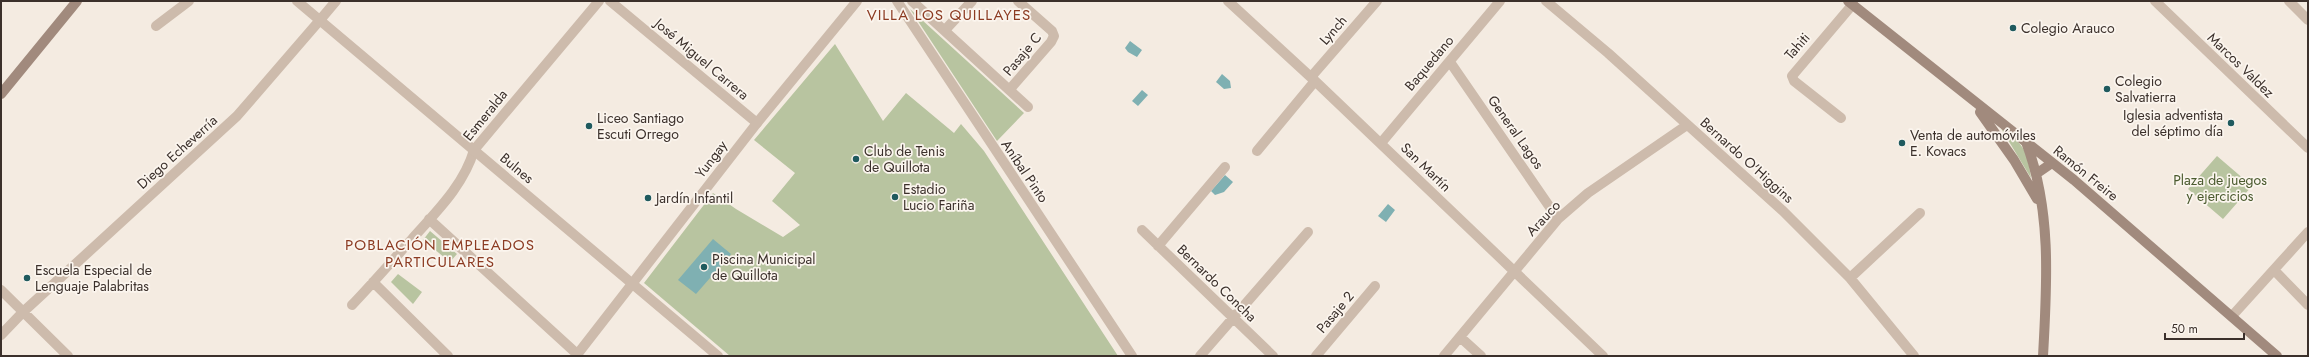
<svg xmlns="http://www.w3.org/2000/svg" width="2309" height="357" font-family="Jost,sans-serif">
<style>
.green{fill:#b8c4a0}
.water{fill:#7fb0b2}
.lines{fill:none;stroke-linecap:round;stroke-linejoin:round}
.minor{stroke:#cdbbac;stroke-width:10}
.tertiary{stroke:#cdbbac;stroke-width:10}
.secondary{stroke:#a18a7d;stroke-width:10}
.poi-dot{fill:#1f5a5e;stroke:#fbf5ee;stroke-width:1.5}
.labels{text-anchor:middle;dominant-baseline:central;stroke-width:3.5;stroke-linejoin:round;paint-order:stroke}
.poi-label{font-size:14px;fill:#3b302b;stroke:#fbf5ee;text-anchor:start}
.street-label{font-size:14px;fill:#3b302b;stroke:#fbf5ee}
.park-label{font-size:14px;fill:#4a5a2e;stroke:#fbf5ee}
.neighbourhood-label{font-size:15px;letter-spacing:1px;fill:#8c3b22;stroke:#fbf5ee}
</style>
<rect width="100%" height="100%" fill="#f4ebe1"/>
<!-- green -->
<path class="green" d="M910,9L1024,113L997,141Z
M835,44L883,121L906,93L954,133L961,124L984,151L1118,356H730L644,283L713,193L736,209L783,237L800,225L772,201L795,173L754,140Z
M1999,125C2022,145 2027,146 2031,178Z
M2217,156L2252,186L2223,219L2188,189Z
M430,231L457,254L450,262L423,240Z
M398,274L422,292L413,304L391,282Z"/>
<!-- water -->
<path class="water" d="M1130,41L1142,50L1137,57L1128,52L1125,48Z
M1222,74L1230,81L1231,88L1224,89L1216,82Z
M1142,90L1148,95L1138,106L1132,101Z
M1225,175L1233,182L1224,192L1215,195L1211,191Z
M1388,204L1395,210L1386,222L1378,216Z
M713,239L731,254L696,294L678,280Z"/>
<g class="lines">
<!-- minor -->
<path class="minor" d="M610,1L757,123
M912,1L1028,107
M1228,1L1315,81L1603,356
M1546,1L1608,53L1783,211L1850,278L1914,356
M2155,1L2308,148
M2289,1L2308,20
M156,26L189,1
M946,29L972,1
M1450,62L1558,219
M1311,77L1377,1
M1010,89L1051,42L1054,36L1052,31L1018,1
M1841,118L1794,81L1792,76L1853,4
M1381,143L1500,1
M1257,151L1315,81
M429,219L577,354
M1142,230L1273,356
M1158,246L1225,167
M2274,270L2308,305
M1850,278L1920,213
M373,282L448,356
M1,290L68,356
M352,305C373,283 392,261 412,239C436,212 464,185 474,150L599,1
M2232,316L2308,232
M1,335L23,312L237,116L320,20
M1460,337L1481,356
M1200,356L1308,232
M1316,356L1375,286
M1444,356L1558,219L1588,193L1687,125"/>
<!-- tertiary -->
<path class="tertiary" d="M297,1L718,356
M897,1L1132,356
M320,20L336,1
M576,356L757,123L857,1"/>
<!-- secondary -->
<path class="secondary" d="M1848,1L2074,180L2277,356
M1,94L77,1
M1980,112L2014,160L2037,199
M2026,142C2052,210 2047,285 2043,356
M2036,174L2052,163"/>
</g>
<!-- markers -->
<g class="poi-dot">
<circle cx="2013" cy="28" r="4"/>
<circle cx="2107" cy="89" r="4"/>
<circle cx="2231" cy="123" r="4"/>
<circle cx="589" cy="126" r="4"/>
<circle cx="1902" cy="143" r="4"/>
<circle cx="856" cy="159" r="4"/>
<circle cx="895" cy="197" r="4"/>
<circle cx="648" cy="198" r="4"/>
<circle cx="704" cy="267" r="4"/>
<circle cx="27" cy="278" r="4"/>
</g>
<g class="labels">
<!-- poi labels -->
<g class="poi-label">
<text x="2021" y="28">Colegio Arauco</text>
<text x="2115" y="81">Colegio<tspan x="2115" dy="16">Salvatierra</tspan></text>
<text x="2223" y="115" text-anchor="end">Iglesia adventista<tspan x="2223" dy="16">del séptimo día</tspan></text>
<text x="597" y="118">Liceo Santiago<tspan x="597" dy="16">Escuti Orrego</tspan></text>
<text x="1910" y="135">Venta de automóviles<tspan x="1910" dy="16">E. Kovacs</tspan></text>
<text x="864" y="151">Club de Tenis<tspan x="864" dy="16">de Quillota</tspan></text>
<text x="903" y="189">Estadio<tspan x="903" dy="16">Lucio Fariña</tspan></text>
<text x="656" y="198">Jardín Infantil</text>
<text x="712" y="259">Piscina Municipal<tspan x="712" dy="16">de Quillota</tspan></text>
<text x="35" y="270">Escuela Especial de<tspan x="35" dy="16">Lenguaje Palabritas</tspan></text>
</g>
<!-- street labels -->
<g class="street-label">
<text transform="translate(1333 30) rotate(-49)">Lynch</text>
<text transform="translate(1797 46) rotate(-49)">Tahiti</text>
<text transform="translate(1022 54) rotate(-50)">Pasaje C</text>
<text transform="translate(702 59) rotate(40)">José Miguel Carrera</text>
<text transform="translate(1429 63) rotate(-50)">Baquedano</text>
<text transform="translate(2241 65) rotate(44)">Marcos Valdez</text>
<text transform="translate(485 115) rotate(-51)">Esmeralda</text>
<text transform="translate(1516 132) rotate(55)">General Lagos</text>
<text transform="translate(177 152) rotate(-42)">Diego Echeverría</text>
<text transform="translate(711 159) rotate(-53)">Yungay</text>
<text transform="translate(1747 160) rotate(42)">Bernardo O'Higgins</text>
<text transform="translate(1426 167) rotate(44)">San Martín</text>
<text transform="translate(517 168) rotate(40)">Bulnes</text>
<text transform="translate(1025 171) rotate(56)">Aníbal Pinto</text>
<text transform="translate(2086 173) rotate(39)">Ramón Freire</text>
<text transform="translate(1543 218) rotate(-47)">Arauco</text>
<text transform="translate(1217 283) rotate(44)">Bernardo Concha</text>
<text transform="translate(1335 312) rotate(-50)">Pasaje 2</text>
</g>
<!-- park labels -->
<g class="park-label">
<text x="2220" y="180">Plaza de juegos<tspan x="2220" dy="16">y ejercicios</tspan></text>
</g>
<!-- neighbourhood labels -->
<g class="neighbourhood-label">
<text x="949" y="15">VILLA LOS QUILLAYES</text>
<text x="440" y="245">POBLACIÓN EMPLEADOS<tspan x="440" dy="17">PARTICULARES</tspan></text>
</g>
</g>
<!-- border -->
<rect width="2309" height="357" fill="none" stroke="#3b302b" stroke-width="4"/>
<!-- scale -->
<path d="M2165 333v6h79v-6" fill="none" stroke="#3b302b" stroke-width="2"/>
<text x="2171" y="333" font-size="12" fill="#3b302b" stroke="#fbf5ee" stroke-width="3" paint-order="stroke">50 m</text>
</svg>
